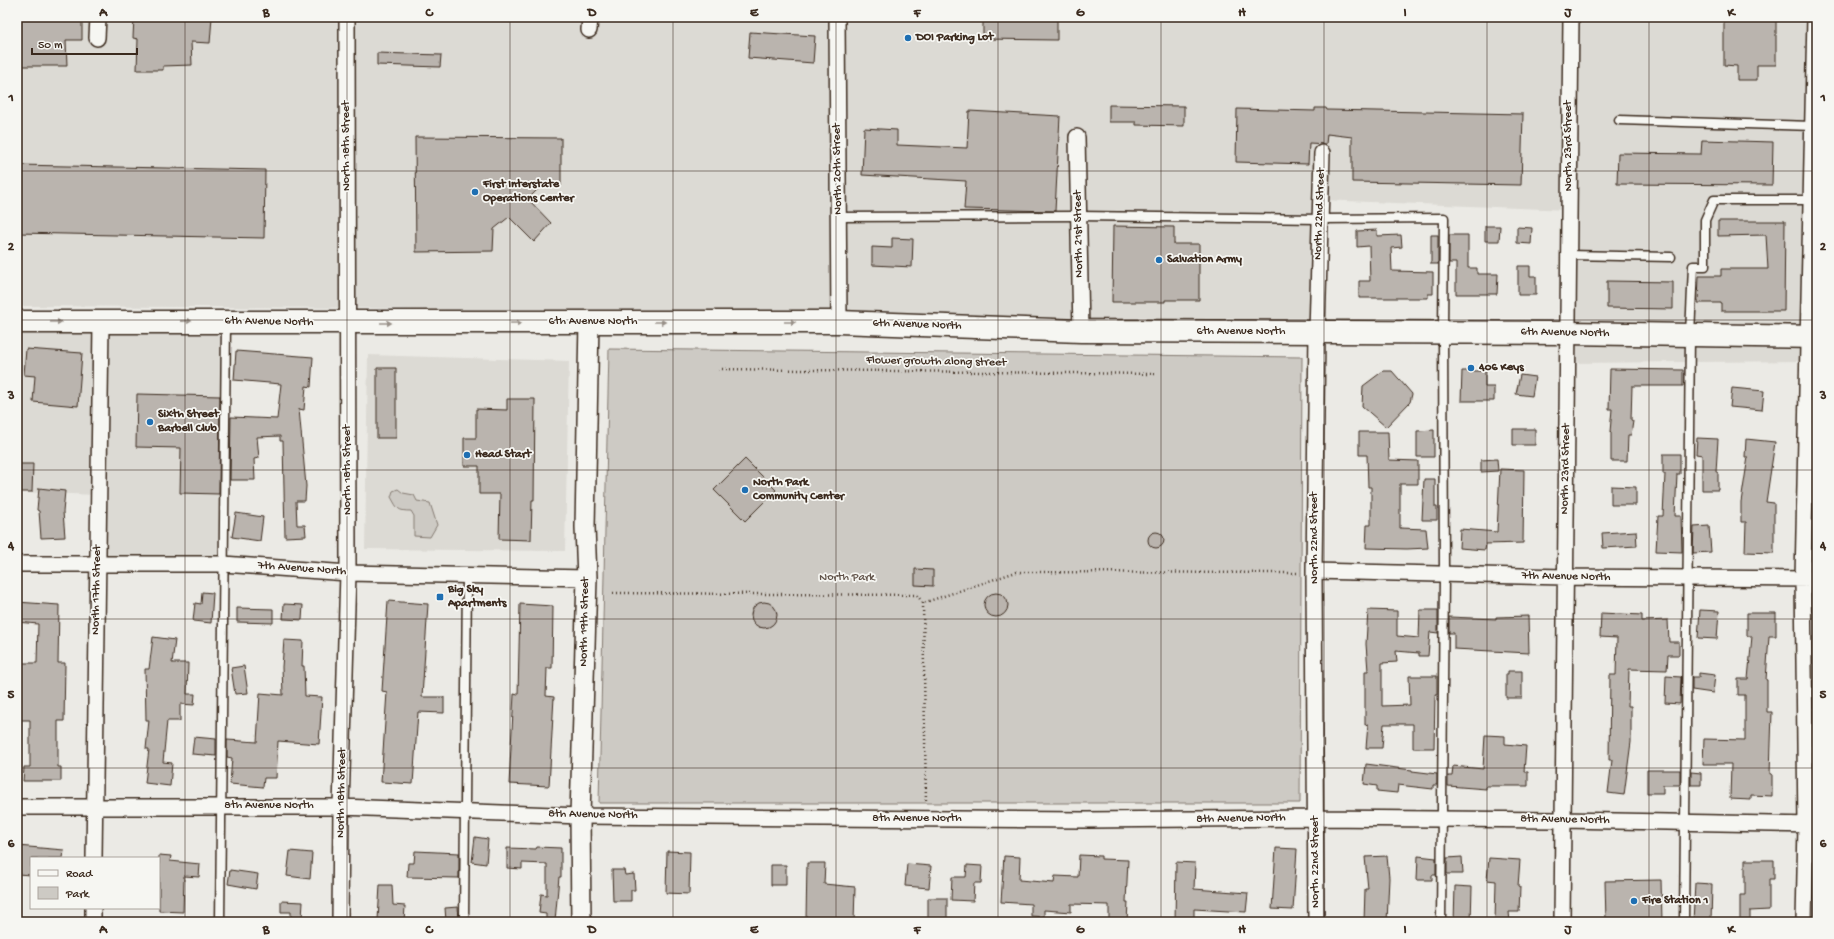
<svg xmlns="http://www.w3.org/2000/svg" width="1834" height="939" font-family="'Gochi Hand',sans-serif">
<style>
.built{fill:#dcdad4}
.green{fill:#cdcac4;stroke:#847a71}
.building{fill:#bab4ae;stroke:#3b2a1e}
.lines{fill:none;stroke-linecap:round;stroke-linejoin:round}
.service-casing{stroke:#3b2a1e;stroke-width:11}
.minor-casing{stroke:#3b2a1e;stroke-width:18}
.tertiary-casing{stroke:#3b2a1e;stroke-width:22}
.primary-casing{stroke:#3b2a1e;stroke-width:25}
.path{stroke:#3b2a1e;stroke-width:2.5;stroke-dasharray:1 3;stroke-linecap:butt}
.service{stroke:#f6f6f2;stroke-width:8}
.minor{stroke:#f6f6f2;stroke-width:15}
.tertiary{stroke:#f6f6f2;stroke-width:19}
.primary{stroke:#f6f6f2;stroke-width:22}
.oneway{fill:#989088}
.grid{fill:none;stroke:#3b2a1e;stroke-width:1;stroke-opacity:0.55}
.poi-dot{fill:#1f6fb2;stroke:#f6f6f2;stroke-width:1.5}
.labels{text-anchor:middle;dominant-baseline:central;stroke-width:3.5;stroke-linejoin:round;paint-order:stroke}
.poi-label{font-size:12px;font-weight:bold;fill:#3b2a1e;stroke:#f6f6f2;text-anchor:start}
.street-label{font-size:12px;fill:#3b2a1e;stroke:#f6f6f2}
.park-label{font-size:12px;fill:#605248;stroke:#f6f6f2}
.neatline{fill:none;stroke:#3b2a1e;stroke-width:1.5}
.grid-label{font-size:13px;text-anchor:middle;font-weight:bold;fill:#3b2a1e}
</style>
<rect width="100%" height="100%" fill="#ebeae5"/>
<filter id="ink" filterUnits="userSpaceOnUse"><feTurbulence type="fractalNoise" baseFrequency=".025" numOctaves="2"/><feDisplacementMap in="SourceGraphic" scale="8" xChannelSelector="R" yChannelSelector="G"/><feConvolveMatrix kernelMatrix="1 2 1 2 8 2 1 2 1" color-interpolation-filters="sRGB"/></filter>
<g filter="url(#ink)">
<!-- built -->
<path class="built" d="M17,17H1817V361L1567,363L1569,210L1321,200L1317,332L366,308L17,306Z
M17,321H226L223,564L97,563L98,495L17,492Z
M368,355L569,361L565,551L365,549Z"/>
<!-- green -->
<path class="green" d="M609,349L1302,357L1300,803H599Z
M398,489L403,493L414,495L417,501L430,503L437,525L430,537L414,536V516L411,511C397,511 398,509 391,497L393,491Z"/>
<!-- building -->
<path class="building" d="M17,17H82V40H66L67,66H17Z
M134,17H212L210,43L191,42L192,65L163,66V70H137L138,39L133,38Z
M983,17H1057V40L983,39Z
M1724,17H1776V65H1757V80H1737V66L1724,65Z
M750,32L815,36L813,63L748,58Z
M377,53L441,55L440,67L377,65Z
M1109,105L1184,106V126L1136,125V122H1109Z
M1315,108H1326L1327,110L1523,114L1521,185L1352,182V137L1327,134L1326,144L1309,143L1308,164L1236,162L1237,109L1315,111Z
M969,111L1060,116L1055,211L964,209L966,181L862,175L864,128L897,130V145L967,148Z
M415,137L561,138V186L542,185L528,199L551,223L534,242L509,217L494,229L493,251L416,252Z
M1702,140L1773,142L1772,185L1617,184L1618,153L1701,154Z
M17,165L265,170L264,238L17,233Z
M1718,221H1785L1784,311H1721V303H1698L1699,276H1721V269H1768L1766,235L1718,236Z
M1113,226L1174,227V244H1199V300H1165V302H1112Z
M1485,226H1500L1499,241H1485Z
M1517,227L1532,228L1531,244L1517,243Z
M1377,230V236L1401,235L1402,247L1391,248L1392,271L1433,272V294H1428V298H1359V281H1370L1369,246L1357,247V231Z
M1431,235H1438V264H1431Z
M1449,235H1468V268H1477V274H1498L1497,294H1456V263H1449Z
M892,238L913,239L912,267L872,265V247L892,248Z
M1518,266H1530V276H1536V295H1518Z
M1607,281L1673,282V309L1607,308Z
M26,349L82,353L78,406L33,402L35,376L24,375Z
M236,351L313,357L311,387L306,386L304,410L299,409L306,486L305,501H296L297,525H305L306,536L285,537L283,441H280V436L257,437L259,458L254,459L255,480H230L231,417L277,419L281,384L234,380Z
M377,368H396V438H377Z
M1610,369L1683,370V386H1632L1631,420L1633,421L1631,435H1628L1627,461H1611V433L1610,432L1612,409H1609Z
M1383,371H1392L1412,394L1410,402L1386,427L1362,406L1363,386Z
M1462,371H1485V387H1494V401H1461Z
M1520,375L1535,377L1532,396L1516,394Z
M1732,388L1764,391L1762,410L1730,407Z
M137,394L220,396L219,494L180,493L181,448L136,447Z
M507,399H535L534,500H532L531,540L499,539L500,494H479V466H464V438H476V409L507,410Z
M1513,429H1535V445H1513Z
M1434,430V457H1417V431Z
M1359,432H1388L1389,460L1418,461V484H1400V528L1426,529L1428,548L1407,549L1366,548L1367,525H1371V487H1368L1367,455H1359Z
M1697,438L1718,439L1716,472H1718V490H1702V455L1696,454Z
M1746,439L1775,442L1766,502L1774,503V553L1745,552L1746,522H1741V502L1748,457H1745Z
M1663,454H1680V474H1677L1675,516H1681L1682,552L1656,551L1658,516H1663L1665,474H1663Z
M745,459L776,490L745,521L714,490Z
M1497,459L1498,471L1481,472V460Z
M17,464H33L32,492H21V480H17Z
M1500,469L1524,470L1523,543L1486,544L1485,550L1459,548L1460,529L1497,532Z
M1424,479H1435V507H1437V520H1422Z
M1611,486L1636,487V505H1611Z
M39,488L65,491L63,512L65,537L41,538L39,511L37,510Z
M236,513L263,517L260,541L232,537Z
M1709,526L1711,552L1693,553L1694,527Z
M1636,531L1637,546L1603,548L1602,533Z
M1148 540a8 8 0 1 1 16 0a8 8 0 1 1-16 0Z
M915,569L933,570V586L915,585Z
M202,592L213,593L211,623L193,621L195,603L201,604Z
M984 605a12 12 0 1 1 24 0a12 12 0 1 1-24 0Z
M388,601L428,604L422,697H444V713L418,712L413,784L381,782L387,692L382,691Z
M17,602L59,605L58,663H65L64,721H58V767H61V781H23L24,767H30V720H17V663H37L38,624L17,622Z
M751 615a13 13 0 1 1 26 0a13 13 0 1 1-26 0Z
M284,604L303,605L302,620L283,619Z
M520,604L553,606L552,668H547L546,696L554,697L549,786L509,784L514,694L518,695Z
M237,608L273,609V623L237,622Z
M1368,610L1397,611V636L1419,638L1420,610H1438V633L1430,632L1428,656H1419V653L1396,651L1397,662L1382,663V706L1410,705L1409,676H1437V695H1435L1434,748H1413V724H1384L1382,748H1366L1368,724L1365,725V671H1368L1366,644Z
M1700,610L1719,611L1717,639L1698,638Z
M1601,613L1642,615V621L1668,620L1669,642H1679V655H1668L1667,670L1629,669L1628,706H1631V742L1624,795L1608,793L1612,760H1609L1610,675H1616L1617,638L1600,637Z
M1747,613H1776V636H1769L1766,680H1767V712H1772L1770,774H1772V796L1751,795V800L1730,799L1731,764H1703L1704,739L1745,740V695H1738V679H1748L1752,636H1747Z
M1528,616L1529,653L1454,649V633H1449V617L1496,619V617Z
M153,637L175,640L172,663H188L187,694H195L194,705L180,704V721H167L163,762L172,763L170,786L145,783L149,749H146L149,720H146L145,669H149Z
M284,640L303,641L302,666H304L305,696L322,697L319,744L278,741L276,778H264L263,787L230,784L232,758L227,757V740L257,742L260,693L283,695L282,667Z
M244,666L248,693L235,694L231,668Z
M1508,671H1522V698H1506V674H1508Z
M1699,673L1715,675L1713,693L1692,690V677H1699Z
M1666,676L1681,677L1680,704L1665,703Z
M1485,735L1505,736V744L1526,746L1524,772H1528V786H1486V789L1448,786V776H1452L1453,766L1483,769Z
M194,737L216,739V756L192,754Z
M1366,764L1412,770V771L1437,774V785H1433V789L1398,785L1397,793L1377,791V786L1364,784Z
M1647,770H1680V785H1663V793H1647Z
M1691,772L1701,773V785H1691Z
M475,837L488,839L486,864L472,862Z
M17,846L64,850L63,858H31V875L17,874Z
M537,847L561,848V877H559L555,921H546V914L539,913L541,894L547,895V864L522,863V869L507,868V848L536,849Z
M1276,848L1297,849L1293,910L1272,909Z
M290,851L312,853L310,879L287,876Z
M415,851L459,853V878L407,877L408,863H414Z
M667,851L690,852L689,894L666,893Z
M159,855L171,856L170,861L200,864L199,877L184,876L183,912L159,911Z
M1079,855L1101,856V859L1128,860L1126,902H1128L1127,922H1109V905L1071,904V912L1044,910V917L1031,916V904L1001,902L1004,856L1020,857L1019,880L1054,883L1055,876L1078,877Z
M1387,856L1389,878L1387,922H1364L1365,889H1368L1365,857Z
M1418,856L1436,858V875H1432V880H1417Z
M1462,857L1463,874H1447V858Z
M1489,858L1520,860L1518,886L1520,887L1519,912H1509L1510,922H1495L1496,881L1487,880Z
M1745,860H1774V879H1769V910L1750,911V922H1740V895H1745Z
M1176,862L1195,863L1194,889L1248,893L1246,912L1194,909V922H1175Z
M807,863H825L824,884L855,887L854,922L806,920Z
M907,864L931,866L929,888L905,886Z
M771,865H786V885H771Z
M967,865L982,866L981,883H974L973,901L951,900L952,877H966Z
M230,870L258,874L256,889L228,884Z
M612,870H624L625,875L634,874L635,890H631V901H613Z
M1661,880L1662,922H1606L1605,881Z
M1695,883L1712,884L1711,922H1693Z
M380,885H392L393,905L405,906L404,922L378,920Z
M1455,886L1472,887L1471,922H1454Z
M928,898H947V922H928Z
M281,901L303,902L302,918H291V912H281Z
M458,907L459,920L446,921L445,908Z"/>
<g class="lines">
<defs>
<path id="service" d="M1619,120L1813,126
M838,217L1079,216L1320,219L1444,218L1443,332L1444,574L1441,922
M1568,255L1671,257
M220,922L226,323
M464,922L467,575
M1684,922L1690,335L1693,266H1705V220L1714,200H1812"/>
<path id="minor" d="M837,17L839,322
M589,30L590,17
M97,38L98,17
M1077,137L1081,331
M17,564H223L348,573L587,578
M1314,571L1565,577L1817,579
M17,807H341L580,816L1086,820L1316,818L1563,820L1817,825
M94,858L101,323
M93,922V908
M340,922L341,807L348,573L347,17
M1316,922L1314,571L1317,332L1322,153
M1562,922L1571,17
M1804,922L1806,825L1803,579L1815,17"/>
<path id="tertiary" d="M581,922L580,816L587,578L585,527L589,322"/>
<path id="primary" d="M17,322H839L1081,331L1568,333L1817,337"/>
</defs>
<!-- service casing -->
<use href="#service" class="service-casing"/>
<!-- minor casing -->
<use href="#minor" class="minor-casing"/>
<!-- tertiary casing -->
<use href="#tertiary" class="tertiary-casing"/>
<!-- primary casing -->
<use href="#primary" class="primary-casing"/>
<!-- path -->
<path class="path" d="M718,369L1155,374
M613,593L917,595L923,603L1016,572L1299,573
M923,603L926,803"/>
<!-- service -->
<use href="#service" class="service"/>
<!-- minor -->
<use href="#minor" class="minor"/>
<!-- tertiary -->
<use href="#tertiary" class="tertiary"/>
<!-- primary -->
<use href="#primary" class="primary"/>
</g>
<!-- one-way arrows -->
<defs><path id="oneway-solid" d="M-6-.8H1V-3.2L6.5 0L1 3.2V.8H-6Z"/></defs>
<g class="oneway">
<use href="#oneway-solid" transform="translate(186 321) rotate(-1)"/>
<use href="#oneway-solid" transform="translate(56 322)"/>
<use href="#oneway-solid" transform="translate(660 322)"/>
<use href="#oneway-solid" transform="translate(790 322)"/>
<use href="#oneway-solid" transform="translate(386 323)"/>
<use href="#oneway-solid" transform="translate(516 323)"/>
</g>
</g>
<!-- grid -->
<path class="grid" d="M185,17V922M347,17V922M510,17V922M673,17V922M836,17V922M998,17V922M1161,17V922M1324,17V922M1487,17V922M1649,17V922M17,171H1817M17,320H1817M17,470H1817M17,619H1817M17,768H1817"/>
<!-- markers -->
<g class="poi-dot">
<circle cx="908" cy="38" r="4"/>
<circle cx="475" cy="192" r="4"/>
<circle cx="1159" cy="260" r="4"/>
<circle cx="1471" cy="368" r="4"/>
<circle cx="150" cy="422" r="4"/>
<circle cx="467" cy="455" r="4"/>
<circle cx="745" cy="490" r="4"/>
<rect x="436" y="593" width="8" height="8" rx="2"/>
<circle cx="1634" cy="901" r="4"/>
</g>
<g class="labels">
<!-- poi labels -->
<g class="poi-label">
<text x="916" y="38">DOI Parking Lot</text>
<text x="483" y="185">First Interstate<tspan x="483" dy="14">Operations Center</tspan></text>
<text x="1167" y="260">Salvation Army</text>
<text x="1479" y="368">406 Keys</text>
<text x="158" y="415">Sixth Street<tspan x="158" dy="14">Barbell Club</tspan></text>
<text x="475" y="455">Head Start</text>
<text x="753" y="483">North Park<tspan x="753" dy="14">Community Center</tspan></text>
<text x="448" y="590">Big Sky<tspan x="448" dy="14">Apartments</tspan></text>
<text x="1642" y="901">Fire Station 1</text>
</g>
<!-- street labels -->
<g class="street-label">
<text transform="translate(347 146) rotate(-90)">North 18th Street</text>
<text transform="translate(1569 146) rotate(-90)">North 23rd Street</text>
<text transform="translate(838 169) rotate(-91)">North 20th Street</text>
<text transform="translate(1320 214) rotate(-88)">North 22nd Street</text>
<text transform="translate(1079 234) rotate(-91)">North 21st Street</text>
<text transform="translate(269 322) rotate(1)">6th Avenue North</text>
<text x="593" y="322">6th Avenue North</text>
<text transform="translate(917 325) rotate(2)">6th Avenue North</text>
<text x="1241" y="332">6th Avenue North</text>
<text transform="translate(1565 333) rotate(1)">6th Avenue North</text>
<text transform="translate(936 362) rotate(1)">Flower growth along street</text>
<text transform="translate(1566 469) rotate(-89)">North 23rd Street</text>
<text transform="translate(348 470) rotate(-90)">North 18th Street</text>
<text transform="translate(1315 538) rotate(-90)">North 22nd Street</text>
<text transform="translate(302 569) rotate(4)">7th Avenue North</text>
<text transform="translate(1566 577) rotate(1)">7th Avenue North</text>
<text transform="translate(97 590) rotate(-89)">North 17th Street</text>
<text transform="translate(585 622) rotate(-89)">North 19th Street</text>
<text transform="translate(342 793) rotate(-89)">North 18th Street</text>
<text x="269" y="806">8th Avenue North</text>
<text transform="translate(593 815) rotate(1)">8th Avenue North</text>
<text x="917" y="819">8th Avenue North</text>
<text transform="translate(1241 819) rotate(-1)">8th Avenue North</text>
<text transform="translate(1565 820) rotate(1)">8th Avenue North</text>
<text transform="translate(1316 862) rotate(-90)">North 22nd Street</text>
</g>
<!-- park labels -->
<g class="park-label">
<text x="847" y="578">North Park</text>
</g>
</g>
<!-- margin -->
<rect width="1834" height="939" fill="none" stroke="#f6f6f2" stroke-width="44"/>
<!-- legend -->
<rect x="30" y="857" width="130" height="52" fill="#f6f6f2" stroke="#aba49d"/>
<rect x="38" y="870" width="20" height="6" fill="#f6f6f2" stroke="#aba49d"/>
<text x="66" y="877" font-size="12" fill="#3b2a1e">Road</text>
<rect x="38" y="887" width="20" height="12" fill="#cdcac4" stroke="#aba49d"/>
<text x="66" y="897" font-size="12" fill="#3b2a1e">Park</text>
<!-- scale -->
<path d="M32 48v6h105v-6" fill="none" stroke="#3b2a1e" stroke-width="2"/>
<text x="38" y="48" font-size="12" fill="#3b2a1e" stroke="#f6f6f2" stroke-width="3" paint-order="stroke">50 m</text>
<rect x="22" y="22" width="1790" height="895" class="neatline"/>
<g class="grid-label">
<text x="103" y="16">A</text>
<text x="266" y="16">B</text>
<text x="429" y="16">C</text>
<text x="592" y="16">D</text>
<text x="754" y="16">E</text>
<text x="917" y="16">F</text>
<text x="1080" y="16">G</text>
<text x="1242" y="16">H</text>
<text x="1405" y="16">I</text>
<text x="1568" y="16">J</text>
<text x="1731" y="16">K</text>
<text x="11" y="101">1</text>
<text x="1823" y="101">1</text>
<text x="11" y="250">2</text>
<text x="1823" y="250">2</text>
<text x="11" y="399">3</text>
<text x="1823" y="399">3</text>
<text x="11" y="549">4</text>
<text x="1823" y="549">4</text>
<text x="11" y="698">5</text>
<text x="1823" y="698">5</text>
<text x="11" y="847">6</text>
<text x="1823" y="847">6</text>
<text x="103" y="933">A</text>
<text x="266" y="933">B</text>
<text x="429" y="933">C</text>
<text x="592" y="933">D</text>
<text x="754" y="933">E</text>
<text x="917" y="933">F</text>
<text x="1080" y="933">G</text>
<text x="1242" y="933">H</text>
<text x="1405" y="933">I</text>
<text x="1568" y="933">J</text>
<text x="1731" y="933">K</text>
</g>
</svg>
